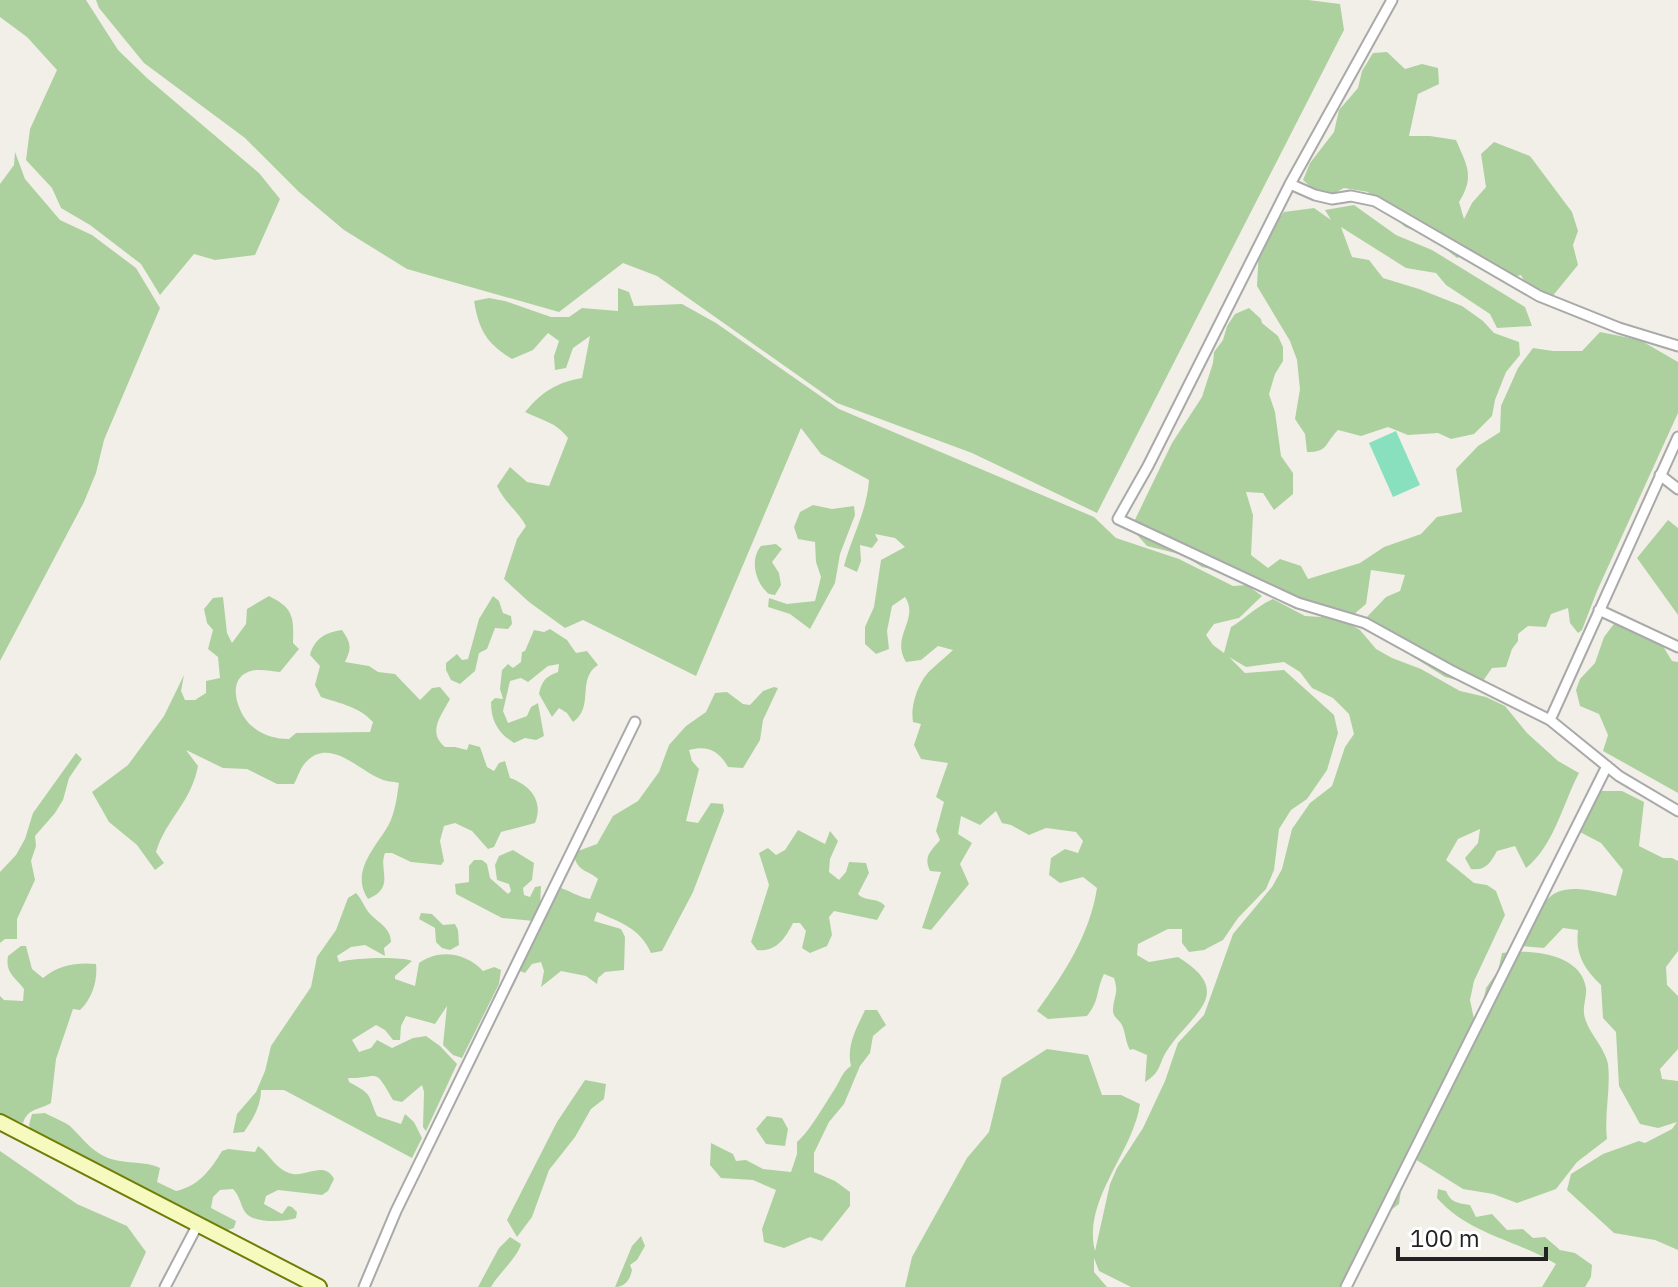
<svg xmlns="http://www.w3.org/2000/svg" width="1678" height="1287" font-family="'IBM Plex Sans',sans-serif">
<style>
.forest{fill:#add19e}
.pitch{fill:#88e0be}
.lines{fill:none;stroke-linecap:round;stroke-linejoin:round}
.street-casing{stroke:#a9a9a9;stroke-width:13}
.secondary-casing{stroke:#707d05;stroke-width:18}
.street{stroke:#fff;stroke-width:9}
.secondary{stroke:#f7fabf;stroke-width:14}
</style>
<rect width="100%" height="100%" fill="#f2efe9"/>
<!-- forest -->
<path class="forest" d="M0,0H86L118,50L147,78L259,173L280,199L255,255L215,260L194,254L160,295L141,264L90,225L61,208L52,188L26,160L30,129L57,70L27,37L0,17Z
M96,0H1308L1340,4L1344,30L1097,513L972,453L837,403L657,276L623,263L559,312L407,269L344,230L299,192L245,138L144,63L99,8Z
M1387,52L1405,69L1422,64L1438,68L1439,84L1418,94L1409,136H1430L1456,140C1467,166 1475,176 1459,202L1464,219L1472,203L1486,187L1481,154L1494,142L1530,156L1572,212L1578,231L1573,245L1578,265L1551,298L1527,287L1521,275L1504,279L1489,270L1473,252L1457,258L1432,238L1405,227L1368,192L1344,188L1324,199L1303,180L1310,163L1334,132L1339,110L1358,88L1362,71L1373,53Z
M15,152L25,179L60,220L92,235L136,268L160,308L104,440L96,473L84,502L0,661V184L14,165Z
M1354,205L1396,235L1432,250L1525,307L1532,326L1497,328L1490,314L1446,285L1436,273L1406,268L1341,227L1352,257L1369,260L1383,278L1419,289L1462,306L1483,321L1494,333L1519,342L1520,355L1506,372L1495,400L1492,416L1474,434L1451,439L1438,433L1408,435L1388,427L1361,436L1338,430C1324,444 1329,452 1307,452L1305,434L1295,419L1300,389L1297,360L1290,341L1257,286L1259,247L1284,212L1314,208L1331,220L1325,210Z
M618,288L629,292L634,306L682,304L716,323L839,409L1094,517L1116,538L1179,559L1233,586L1247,585L1262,596L1239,618L1214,624L1206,635L1213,645L1224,653L1231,627C1246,618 1257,606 1273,599L1305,616L1339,618L1360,630L1376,649L1392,658L1421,669L1460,691L1486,697L1505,706L1527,733L1558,761L1579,773C1563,803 1554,846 1526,868L1515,846L1497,851C1490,863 1486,871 1471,869L1465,858L1478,843L1480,829L1458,839L1446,860L1474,883L1487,885L1496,891L1505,915L1474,981L1470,1000L1474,1019L1481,1012L1486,988L1498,971L1502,953C1529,949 1581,953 1586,988C1587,996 1583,1005 1584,1013C1585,1029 1605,1047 1608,1064C1611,1089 1604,1114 1607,1139L1577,1162L1556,1189L1517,1203L1493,1194L1463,1189L1415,1159L1403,1177L1399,1204L1388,1212L1367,1257L1349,1287H1131L1099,1271L1094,1258V1272L1107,1287H905L912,1257L967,1158L989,1132L1002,1078L1047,1049L1088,1055L1102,1095H1121L1140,1104C1133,1153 1082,1200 1095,1251L1110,1184L1117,1168L1143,1128L1165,1081L1178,1043L1204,1015L1233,934L1272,887L1282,869L1292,829L1310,803L1332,786L1345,747L1354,734L1349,714L1333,698L1312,688L1300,672L1284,662L1246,667L1229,657L1245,673L1284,670L1334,715L1338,733L1327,770L1307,799L1291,810L1279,829L1274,870L1266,889L1238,918L1223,940L1204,950L1189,952L1182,943V929H1168L1138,944L1137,955L1149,962L1178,957C1238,994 1190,1014 1166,1052C1158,1066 1161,1072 1145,1082L1147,1055L1133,1049L1130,1050C1125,1041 1126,1034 1122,1025C1119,1019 1112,1017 1113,1009C1114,995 1119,994 1114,978L1104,974C1096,990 1100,1000 1087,1016L1048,1019L1037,1011C1064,974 1090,934 1097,888L1083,877L1060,883L1049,875L1051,858L1065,849L1078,853L1083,841L1076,832L1046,828L1029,835L1011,825L1002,823L996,811L980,825L961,816L958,834L972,843L960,864L969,884L931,930L922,928L941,872L930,871C923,856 931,851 940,840L936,831L944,802L936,797L948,763L921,759L914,745L921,724L913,722C910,705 919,679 933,668C940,661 946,657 953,650L938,646L921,660L906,662C890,636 920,620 905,597L892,606L887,631L889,649L876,654L865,644V627L874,607L881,560L905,547L895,538L875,534L878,540L872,548L860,545L861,561L857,572L844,566C852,536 867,511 869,480L821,454L801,428L696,676L583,620L565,628L529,602L504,579L517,539L526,526C517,510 505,503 497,486L510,467L527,482L549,486L568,438C556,422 543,421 525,412C542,392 555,383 582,378L590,336L573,348L566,368L555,370L554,356L559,341L548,333L533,350L512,359C486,343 479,330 474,301L489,298L505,301L551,317H569L582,308L618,311Z
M1249,308L1261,319L1262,323L1278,336L1283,347V361L1275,374L1269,394L1275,412L1281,456L1293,473V494L1274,510L1263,493L1246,492L1253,515L1251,555L1268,568L1280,559L1301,566L1308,579L1360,563L1384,547L1421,534L1437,517L1462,512L1456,469L1478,446L1500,432L1501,406L1518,368L1533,348L1553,351H1582L1600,332L1640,340L1678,362V413L1597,591L1582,630L1578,633L1570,623L1568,608L1551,614L1546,627L1528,626L1518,634V641L1512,649L1506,667L1492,668L1483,681H1460L1445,677L1377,634L1365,619L1386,597L1400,591L1405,575L1371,570L1366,604L1352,616L1314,608L1229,573L1202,567L1183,555L1147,546L1131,528L1172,443L1202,397L1213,363L1214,352L1223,340L1227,326L1235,314Z
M813,505L832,509L854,506L855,515L840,554L835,583L810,629L790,614L768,607L769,598L787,604L815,601L821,577L816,562L815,542L798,539L794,527L800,512Z
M1668,520L1678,528V615L1637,558Z
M776,544L782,549L772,562L779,573L781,585L775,595L769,594C756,584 749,560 761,546Z
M269,596C293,608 294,616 293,643L299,649L280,672C270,671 257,668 248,672C225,681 239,717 253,727C264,736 276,739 289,739L296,733L370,732L373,722C358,706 341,704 321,697L315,685L320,666L310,655C314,639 326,632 342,630C351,643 352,648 345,662L369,666L378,672L395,674L420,700L432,688L440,687L450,699C441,716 427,732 445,747H455L467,750L469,744L480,747L487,767L494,771L499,763L505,761L510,778C530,785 544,801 535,823L501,832L494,847L488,849L472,831L455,823L444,826L440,841L444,861L441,865L411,862L392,853H385C378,870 396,887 368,899C350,872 375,848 388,826C395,814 397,796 399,783C393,781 386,782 381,779C358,770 330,737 306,762C300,768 298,777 294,784H277L247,769L223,768L186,750L198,766C191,803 166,819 156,852L164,863L155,870L137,845L109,822L92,792L128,765L164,716L184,675L181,691L185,700H195L206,693V681L220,678L218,657L208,649L213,630L207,623L204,609L213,598L223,597L227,633L232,643L246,624L247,609Z
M493,596L499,601L503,613L511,616L512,624L508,629L495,628L487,649L479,653L475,671L460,684L451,680L446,670V663L457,654L462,660L468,659L479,619Z
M1617,620L1658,638L1672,661L1678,662V793L1603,751L1608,735L1599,714L1580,706L1576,690L1580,679L1595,663L1604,637Z
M550,629L567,640L576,653L587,651L598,665C576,679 595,707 573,722L567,713L559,708L552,717L539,694C542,681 545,677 558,672L559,664L548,666L528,682L521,678L510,681L503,711L508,723L527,716L531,707L538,703L544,736L536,740L525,738L514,743C498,733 491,721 491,702L495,698L503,699L500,689L502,670L508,664L513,668L521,662L522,652L525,651L534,630L544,632Z
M774,687L778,688L763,720L760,740L743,768L728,767C719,751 708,745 689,750L692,761L699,769L686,821L698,823L711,803L723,804L724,811L693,892L662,951L651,953C641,929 620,922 597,912L594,921L621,929L625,937L624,970L605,972L598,978L597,984L586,976L561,971L541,987L544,971L541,962L532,964L525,973L520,971L525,948L557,887C569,890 578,897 590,899L598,879C590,871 579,872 575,859L578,851L597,844L613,816L638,801L659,772L669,745L686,726L706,712L715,693L727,692L743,704L750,705L763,691Z
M76,753L82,759L69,778L63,800L55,813L35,836L36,846L31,861L35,880L17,919V939H5L0,943V872L16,855L25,839L33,813Z
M1597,791H1622L1644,802L1639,846L1663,858H1672L1678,861V951L1666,967L1667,985L1678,996V1049L1660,1069L1662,1079L1678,1081V1250L1655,1240L1614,1233L1567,1190L1571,1174L1603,1154L1639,1141L1645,1143L1672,1129L1677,1122L1658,1128L1640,1124L1619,1086L1616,1032L1603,1018L1601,985C1584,969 1575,954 1578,930L1563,928L1544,948L1520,946C1548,890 1551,880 1616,896L1623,870L1601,843L1578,831Z
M798,830L825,844L830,831L838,841L830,859L829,872L839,880L846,872L849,862L866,863L869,873L858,894C865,902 878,897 885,906L877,920L834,911L829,917L832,935L827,946L810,953L802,948L806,931L800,923H793C785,939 776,952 757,950L751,942L769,885L759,853L768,848L776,855L785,850Z
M513,850L534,863L532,880L523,888L524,895L530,897L535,887L541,886L540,909L534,921L502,918L456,894L455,884L469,882V866L474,860H482L487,864L490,878L508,894L511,891L509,884L497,880L495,865L499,856Z
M356,893C361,898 363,904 367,910C375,922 391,926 391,942L384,948L385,956L365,945L351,947L337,956L339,962C353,958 400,956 412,961L395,976V979L415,986L419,963C439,948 467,953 483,971L494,967L501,970L499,984L462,1058L453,1055L443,1045L447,1006L435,1024L406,1016L401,1026L400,1040H393L385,1030L376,1025L352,1040L359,1052L371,1048L377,1040L392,1048L413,1038L426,1036L440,1046L457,1064L426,1131L423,1127L424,1092L422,1085L402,1102L393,1100C373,1065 380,1079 348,1078L349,1082C373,1095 367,1093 377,1116L401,1124L405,1114L414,1122L422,1138L412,1158L284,1090H261C261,1106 253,1119 244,1132L233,1133L237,1114L256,1092L265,1071L271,1046L311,987L317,957L336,930L348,898Z
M421,913L432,914L443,925L455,924L458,930L459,945L450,950L442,948L436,942L435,928L419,919Z
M21,946H26L32,969L43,978C58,965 78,962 96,964C98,980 92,999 80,1010L73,1009L56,1059L51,1103C39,1110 28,1108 23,1123L0,1114V996L4,1000L23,1001L24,989C15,977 5,973 8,956Z
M865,1010H877L886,1025L873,1036L870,1053L860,1066L844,1104L829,1122L814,1153V1172L835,1181L850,1192V1206L822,1241L810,1237L784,1248L764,1242L762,1229L776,1190L753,1180L721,1178L710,1165L711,1143L733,1154L736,1161L746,1160L763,1169L791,1172L797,1154V1142C810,1131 826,1102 836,1087C841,1079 842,1072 851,1066C846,1046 857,1027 865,1010Z
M585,1080L606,1084L604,1099L591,1109L575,1137L549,1170L532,1217L517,1237L507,1220L557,1122Z
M45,1113C53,1118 67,1122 72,1128C85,1141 92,1152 111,1159C127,1164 146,1161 160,1168L157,1182L176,1191C199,1186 211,1169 222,1151L228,1149L255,1152L258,1146C271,1155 275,1170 293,1174C308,1176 325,1161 334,1179L328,1191L322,1195L278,1190L266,1196L264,1204L282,1214L288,1206L292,1207L297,1212L296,1218C285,1222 253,1224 245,1212C240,1204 240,1196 233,1189L220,1190L213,1197L211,1208L236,1221L234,1228L225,1231L33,1134L29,1125L32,1114Z
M767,1116L782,1118L788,1129L785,1146L766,1144L756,1129Z
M0,1151L77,1204L127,1226L146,1252L130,1287H0Z
M1438,1189L1446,1191C1451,1203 1458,1203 1470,1205L1476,1217L1492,1214L1507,1230L1523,1229L1533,1238L1545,1237L1560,1250L1575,1253L1592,1265L1591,1277L1585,1287H1542L1556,1264C1515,1239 1470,1235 1437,1198Z
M641,1236L645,1246L637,1260L630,1265L632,1270C630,1280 625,1287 615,1287L632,1246Z
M510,1237L521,1244C518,1257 499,1273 491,1287H478L499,1248Z"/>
<!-- pitch -->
<path class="pitch" d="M1396,431L1420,485L1393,497L1369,443Z"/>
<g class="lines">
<defs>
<path id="street" d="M1392,0L1290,184L1148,466L1118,519L1298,603L1365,623L1450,670L1550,720
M1290,184L1315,195L1332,199L1351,196L1375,201L1539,296L1619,328L1678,346
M1678,437L1550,720L1619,776L1678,811
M1660,475L1678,489
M1599,610L1678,647
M165,1287L198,1224
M364,1287L396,1211L635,722
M1346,1287L1607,766"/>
<path id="secondary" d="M0,1122L319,1287"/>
</defs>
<!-- street casing -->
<use href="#street" class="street-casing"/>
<!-- secondary casing -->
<use href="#secondary" class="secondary-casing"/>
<!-- street -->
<use href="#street" class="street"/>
<!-- secondary -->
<use href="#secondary" class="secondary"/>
</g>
<!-- scale -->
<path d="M1398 1247v12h148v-12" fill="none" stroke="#222222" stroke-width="4"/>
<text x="1410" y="1247" font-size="24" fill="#222222" stroke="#ffffff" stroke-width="6" paint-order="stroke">100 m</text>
</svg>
